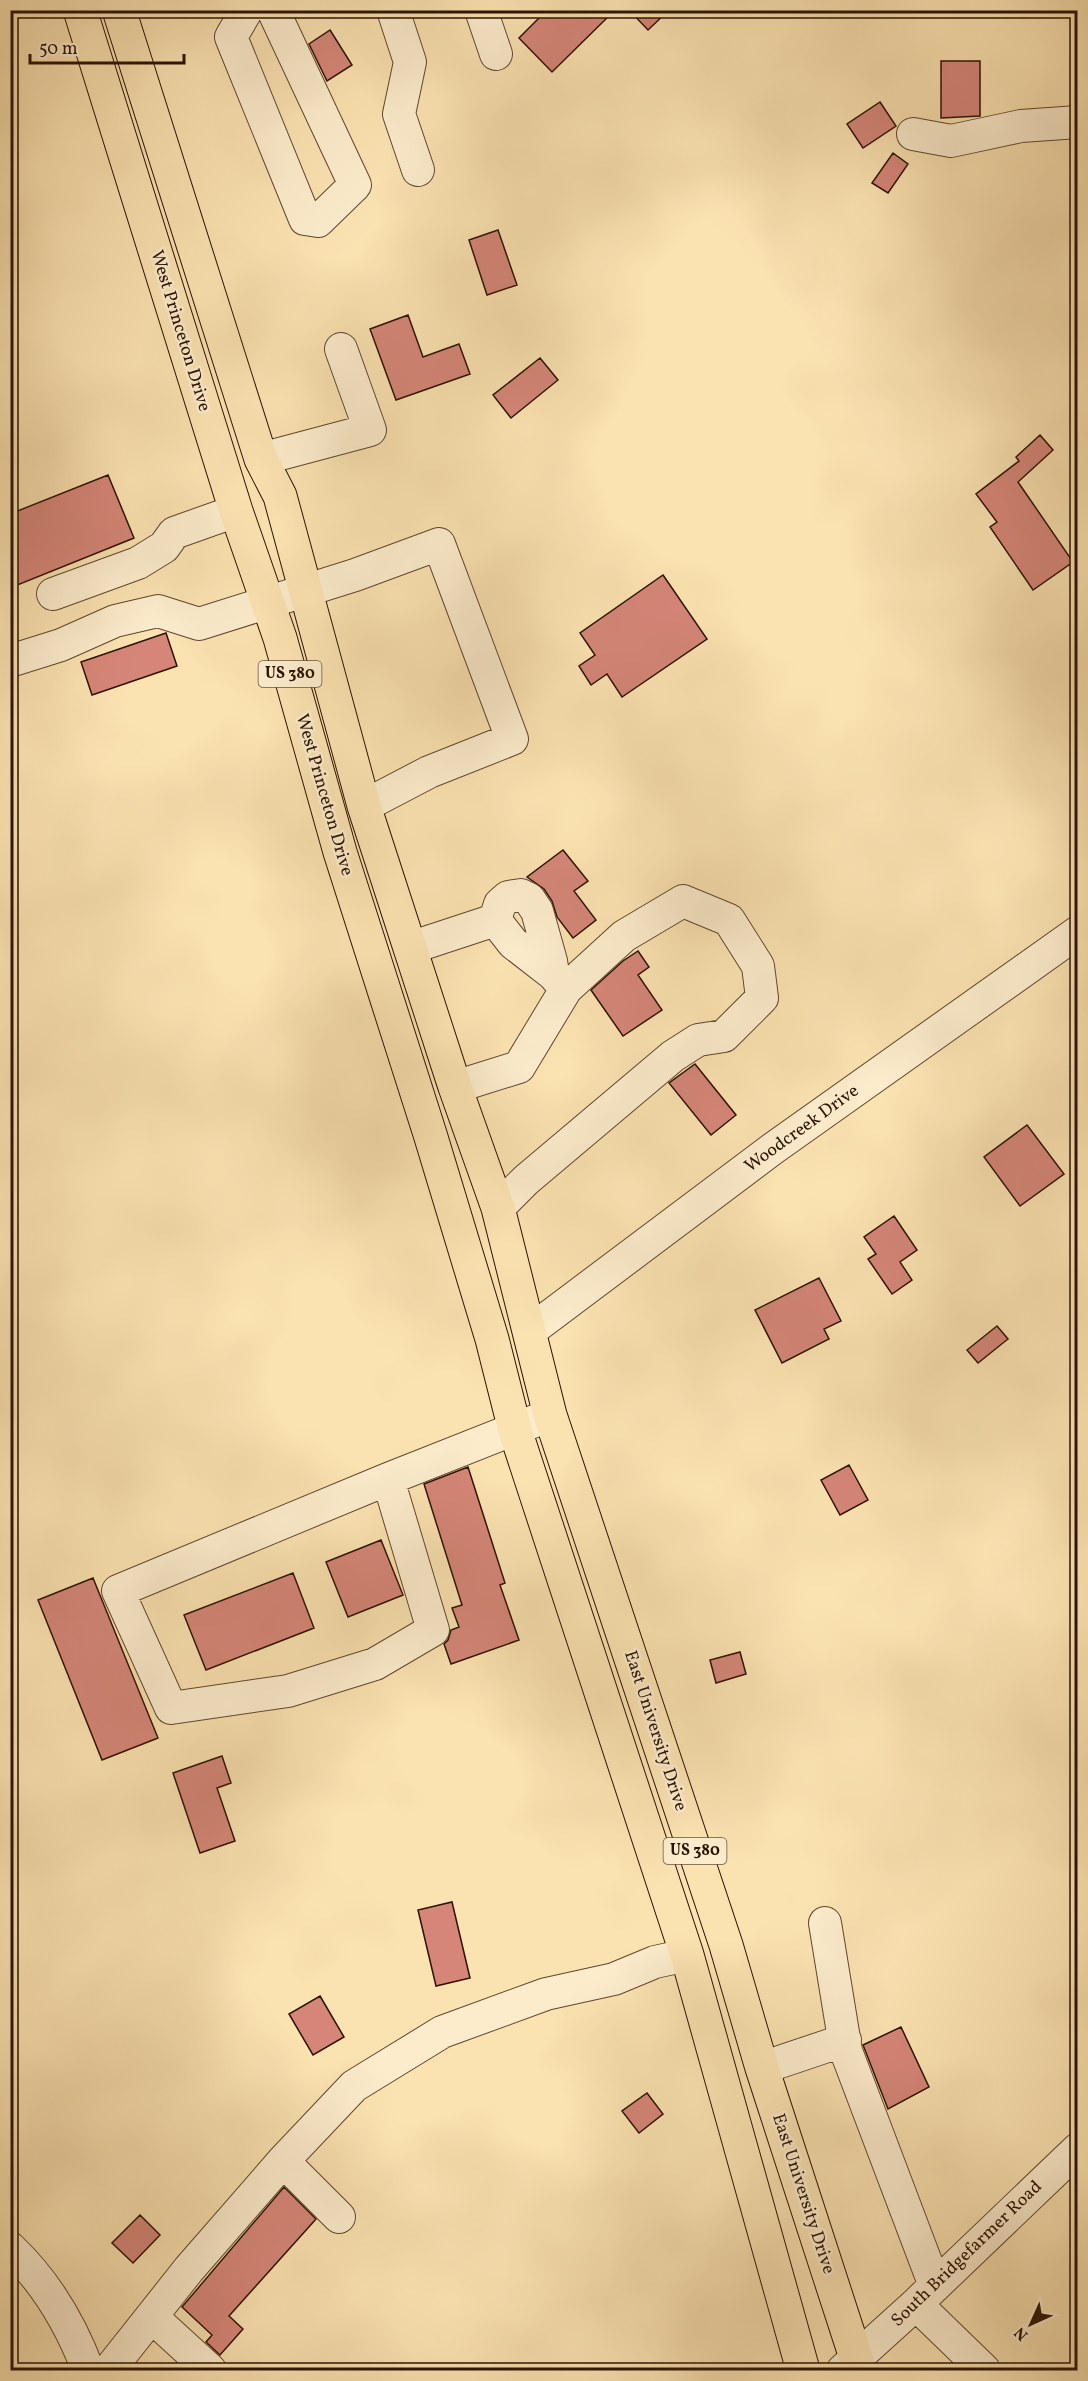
<svg xmlns="http://www.w3.org/2000/svg" width="1088" height="2381" font-family="Vollkorn,serif">
<style>
.building{fill:#d58678;stroke:#2b1202;stroke-width:1.5}
.lines{fill:none;stroke-linecap:round;stroke-linejoin:round}
.minor-casing{stroke:#5f462e;stroke-width:34}
.highway-casing{stroke:#2b1202;stroke-width:35}
.minor{stroke:#fceccc;stroke-width:32}
.highway{stroke:#fbe2b1;stroke-width:33}
.labels{text-anchor:middle;dominant-baseline:central;stroke-width:5;stroke-linejoin:round;paint-order:stroke}
.shield{fill:#fceccc;stroke:#6a533f;stroke-width:1.5}
.shield-label{font-size:16px;font-weight:bold;fill:#2b1202}
.street-label{font-size:18px;fill:#2b1202;stroke:#fceccc}
</style>
<rect width="100%" height="100%" fill="#fbe2b1"/>
<filter id="stains"><feTurbulence type="fractalNoise" baseFrequency=".00333" numOctaves="4"/><feColorMatrix values="0 0 0 0 .2 0 0 0 0 .09 0 0 0 0 .02 0 0 0 .5 -.17"/></filter>
<radialGradient id="worn" r=".72"><stop offset=".6" stop-color="#630" stop-opacity="0"/><stop offset="1" stop-color="#630" stop-opacity=".3"/></radialGradient>
<!-- building -->
<path class="building" d="M547,10H615L552,72L519,38Z
M629,10H669L648,30Z
M330,30L352,65L327,81L309,44Z
M941,61H980V116L941,118Z
M880,102L896,126L863,148L847,124Z
M893,153L908,164L888,193L872,183Z
M498,230L517,285L487,295L469,240Z
M408,315L423,357L459,344L470,374L396,400L370,329Z
M540,358L558,380L511,418L493,395Z
M1040,435L1053,450L1018,482L1073,562L1033,590L990,527L997,522L976,494L1019,461L1016,457Z
M108,475L134,538L10,588V514Z
M663,575L707,639L622,697L607,674L591,685L579,666L595,655L580,633Z
M166,633L177,666L92,695L81,662Z
M563,850L588,881L574,891L596,920L573,938L557,917L552,901L544,889L527,877Z
M638,951L649,967L638,975L662,1010L623,1036L591,990L623,961Z
M695,1064L736,1115L711,1135L669,1083Z
M1027,1125L1064,1174L1020,1206L984,1157Z
M894,1216L917,1250L900,1262L912,1280L892,1294L868,1259L876,1254L864,1237Z
M819,1278L841,1321L824,1329L829,1339L782,1363L755,1310Z
M997,1326L1008,1339L978,1363L967,1350Z
M849,1465L868,1500L840,1515L821,1480Z
M468,1467L505,1583L500,1585L519,1640L451,1664L444,1644L448,1640L451,1630L459,1627L452,1608L462,1605L424,1484Z
M381,1540L403,1595L348,1617L326,1562Z
M293,1573L314,1628L206,1670L184,1615Z
M93,1578L158,1738L102,1760L38,1600Z
M740,1652L746,1674L716,1683L710,1660Z
M222,1756L231,1783L217,1788L235,1841L200,1853L173,1773Z
M452,1902L470,1978L436,1986L418,1910Z
M320,1996L344,2037L313,2055L289,2014Z
M901,2027L929,2087L888,2109L863,2045Z
M647,2093L663,2114L639,2133L622,2111Z
M284,2187L316,2219L229,2316L243,2329L220,2355L206,2342L212,2335L182,2307Z
M140,2215L160,2235L133,2263L112,2243Z"/>
<g class="lines">
<defs>
<path id="minor" d="M243,10L245,13L231,37L305,219L318,221L355,185L273,10
M393,10L410,62L399,114L418,170
M481,10L496,54
M913,134L951,141L1021,126L1078,122
M261,459L370,430L341,349
M53,594L138,563L164,547L174,533L236,511
M10,661L61,645L115,621L158,611L199,624L355,575L439,544L512,739L429,772L364,806
M495,920L513,943L553,974
M410,948L495,920L500,904L508,897L521,895L529,899L537,911L551,961L553,974L566,989
M455,1087L519,1067L566,989L624,936L683,901L729,920L758,966L762,998L724,1036L698,1040L673,1056L526,1180L498,1208
M530,1331L771,1150L1078,932
M388,1479L433,1630L375,1664L288,1691L171,1708L118,1591L388,1479L550,1415
M825,1923L846,2051L935,2286
M762,2068L845,2040
M283,2161L339,2217
M10,2248C46,2282 71,2325 88,2370
M916,2304L984,2370
M152,2317L210,2370
M109,2370L189,2269L283,2161L354,2086L442,2032L546,1994L614,1979L655,1962L687,1955
M843,2370L916,2304L1078,2149"/>
<path id="highway" d="M80,10L236,511L280,638L340,852L430,1134L492,1339L515,1430L687,1955L803,2370
M119,10L261,459L280,496L364,806L455,1087L498,1208L550,1415L726,1945L762,2068L860,2370"/>
</defs>
<!-- minor casing -->
<use href="#minor" class="minor-casing"/>
<!-- highway casing -->
<use href="#highway" class="highway-casing"/>
<!-- minor -->
<use href="#minor" class="minor"/>
<!-- highway -->
<use href="#highway" class="highway"/>
</g>
<g class="labels">
<!-- shield labels -->
<g class="shield">
<rect x="258.5" y="661" width="63" height="26" rx="4.5"/>
<rect x="663.5" y="1838" width="63" height="26" rx="4.5"/>
</g>
<g class="shield-label">
<text x="290" y="674">US 380</text>
<text x="695" y="1851">US 380</text>
</g>
<!-- street labels -->
<g class="street-label">
<text transform="translate(180 331) rotate(73)">West Princeton Drive</text>
<text transform="translate(324 795) rotate(74)">West Princeton Drive</text>
<text transform="translate(802 1129) rotate(-36)">Woodcreek Drive</text>
<text transform="translate(655 1731) rotate(72)">East University Drive</text>
<text transform="translate(803 2194) rotate(72)">East University Drive</text>
<text transform="translate(967 2254) rotate(-44)">South Bridgefarmer Road</text>
</g>
</g>
<!-- margin -->
<rect width="1088" height="2381" fill="none" stroke="#fbe2b1" stroke-width="36"/>
<rect x="12" y="12" width="1064" height="2357" fill="none" stroke="#2b1202" stroke-width="3"/>
<rect x="18" y="18" width="1052" height="2345" fill="none" stroke="#2b1202" stroke-width="1.5"/>
<!-- north arrow -->
<g transform="translate(1031 2324) rotate(225)" stroke="#fceccc" stroke-width="4.5" paint-order="stroke">
<path d="M0-4.5L10 22L0 15L-10 22Z" fill="#2b1202"/>
<text y="-9" font-size="16" font-weight="bold" text-anchor="middle" fill="#2b1202">N</text>
</g>
<!-- scale -->
<path d="M30 54v9h154v-9" fill="none" stroke="#2b1202" stroke-width="3"/>
<text x="39" y="54" font-size="18" fill="#2b1202" stroke="#fceccc" stroke-width="4.5" paint-order="stroke">50 m</text>
<rect width="100%" height="100%" filter="url(#stains)"/>
<rect width="100%" height="100%" fill="url(#worn)"/>
</svg>
